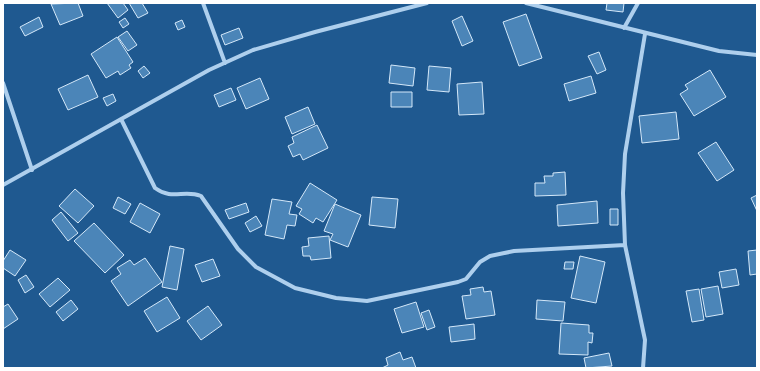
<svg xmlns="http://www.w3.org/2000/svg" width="760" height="371" font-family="Jost,sans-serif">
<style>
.building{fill:#4b85b8;stroke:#d4e8f9}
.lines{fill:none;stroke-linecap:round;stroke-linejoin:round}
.street{stroke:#aecfed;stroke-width:4}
</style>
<rect width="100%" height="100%" fill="#1f5990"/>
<!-- building -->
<path class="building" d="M78,3L83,16L60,25L51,4Z
M107,3H123L128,10L118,18Z
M129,3H142L148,13L138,18Z
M607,3H624L623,12L606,10Z
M526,14L542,58L519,66L503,22Z
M462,16L473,41L462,46L452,21Z
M39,17L43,27L25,36L20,27Z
M125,18L129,24L123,28L119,22Z
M182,20L185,27L178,30L175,23Z
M239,28L243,38L225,45L221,35Z
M127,31L137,45L128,51L118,37Z
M117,37L133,62L129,65L131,68L120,75L118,71L106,78L91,54Z
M599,52L606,70L597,74L588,56Z
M391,65L415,68L413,86L389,83Z
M144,66L150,73L143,78L138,71Z
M429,66L451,68L449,92L427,90Z
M710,70L726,97L694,116L680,94L688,89L685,85Z
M88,75L98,97L68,110L58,89Z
M591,76L596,93L569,101L564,84Z
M260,78L269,99L246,109L237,88Z
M482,82L484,114L459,115L457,84Z
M231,88L236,100L219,107L214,95Z
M391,92H412V107H391Z
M113,94L116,101L107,106L103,98Z
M308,107L315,124L292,134L285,117Z
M676,112L679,139L642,143L639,116Z
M317,125L328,148L303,160L300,154L293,157L288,146L294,143L292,137Z
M716,142L734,170L717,181L698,153Z
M565,172L566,195L535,196V183H545L544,176H553V173Z
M310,183L337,200L323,222L316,218L313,223L299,214L302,209L296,206Z
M75,189L94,206L78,223L59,206Z
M757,195V211L751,198Z
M118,197L131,204L125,214L113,208Z
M372,197L398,199L395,228L369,225Z
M272,199L292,202L289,214L297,215L295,226L287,225L284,239L265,235Z
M597,201L598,223L558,226L557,205Z
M140,203L160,214L150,233L130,222Z
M246,203L249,212L229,219L225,210Z
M335,204L361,215L348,247L330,240L333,234L324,231Z
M610,209H618V225H610Z
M61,212L78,233L68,241L52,220Z
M256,216L262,226L250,232L245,223Z
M94,223L124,255L105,273L74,241Z
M329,236L331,258L311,260L310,256H303L302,247L309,246L308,238Z
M170,246L184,249L177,290L162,287Z
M10,250L26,260L15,276L3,268V261Z
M757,250V274L750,275L748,251Z
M580,256L605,262L596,303L571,298Z
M145,258L162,282L128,306L111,281L121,274L117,268L130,260L134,265Z
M213,259L220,276L202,282L195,265Z
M565,262H574L573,269H564Z
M736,269L739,285L722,288L719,272Z
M26,275L34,287L25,293L18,280Z
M58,278L70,290L50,307L39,294Z
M718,286L723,314L706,317L701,289Z
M483,287L484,292L491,291L495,315L466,319L462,296L471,295L470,289Z
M699,289L704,320L692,322L686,291Z
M167,297L180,318L157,332L144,311Z
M71,300L78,309L63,321L56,312Z
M537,300L565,302L563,321L536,319Z
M416,302L424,327L402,333L394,309Z
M8,304L18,319L3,329V307Z
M208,306L222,325L201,340L187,321Z
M429,310L435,327L427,330L421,313Z
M561,323L589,325V333H593L592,343L588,342V355L559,354Z
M474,324L475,339L451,342L449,327Z
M400,352L403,360L412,357L416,368H382L388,365L386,358Z
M609,353L612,366L586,368L584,358Z"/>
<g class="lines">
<!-- street -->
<path class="street" d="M203,3L225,63
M526,3L719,51L757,55
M624,28L638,3
M3,83L32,170
M121,119L155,188C173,201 183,189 201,196L238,249L256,267L295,288L336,298L367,301L458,282L466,279L480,262L490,256L514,251L625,245
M3,185L209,70L253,50L315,32L427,3
M643,368L645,340L625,245L623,193L625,154L645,34"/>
</g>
<!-- border -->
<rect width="760" height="371" fill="none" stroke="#ffffff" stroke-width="8"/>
</svg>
